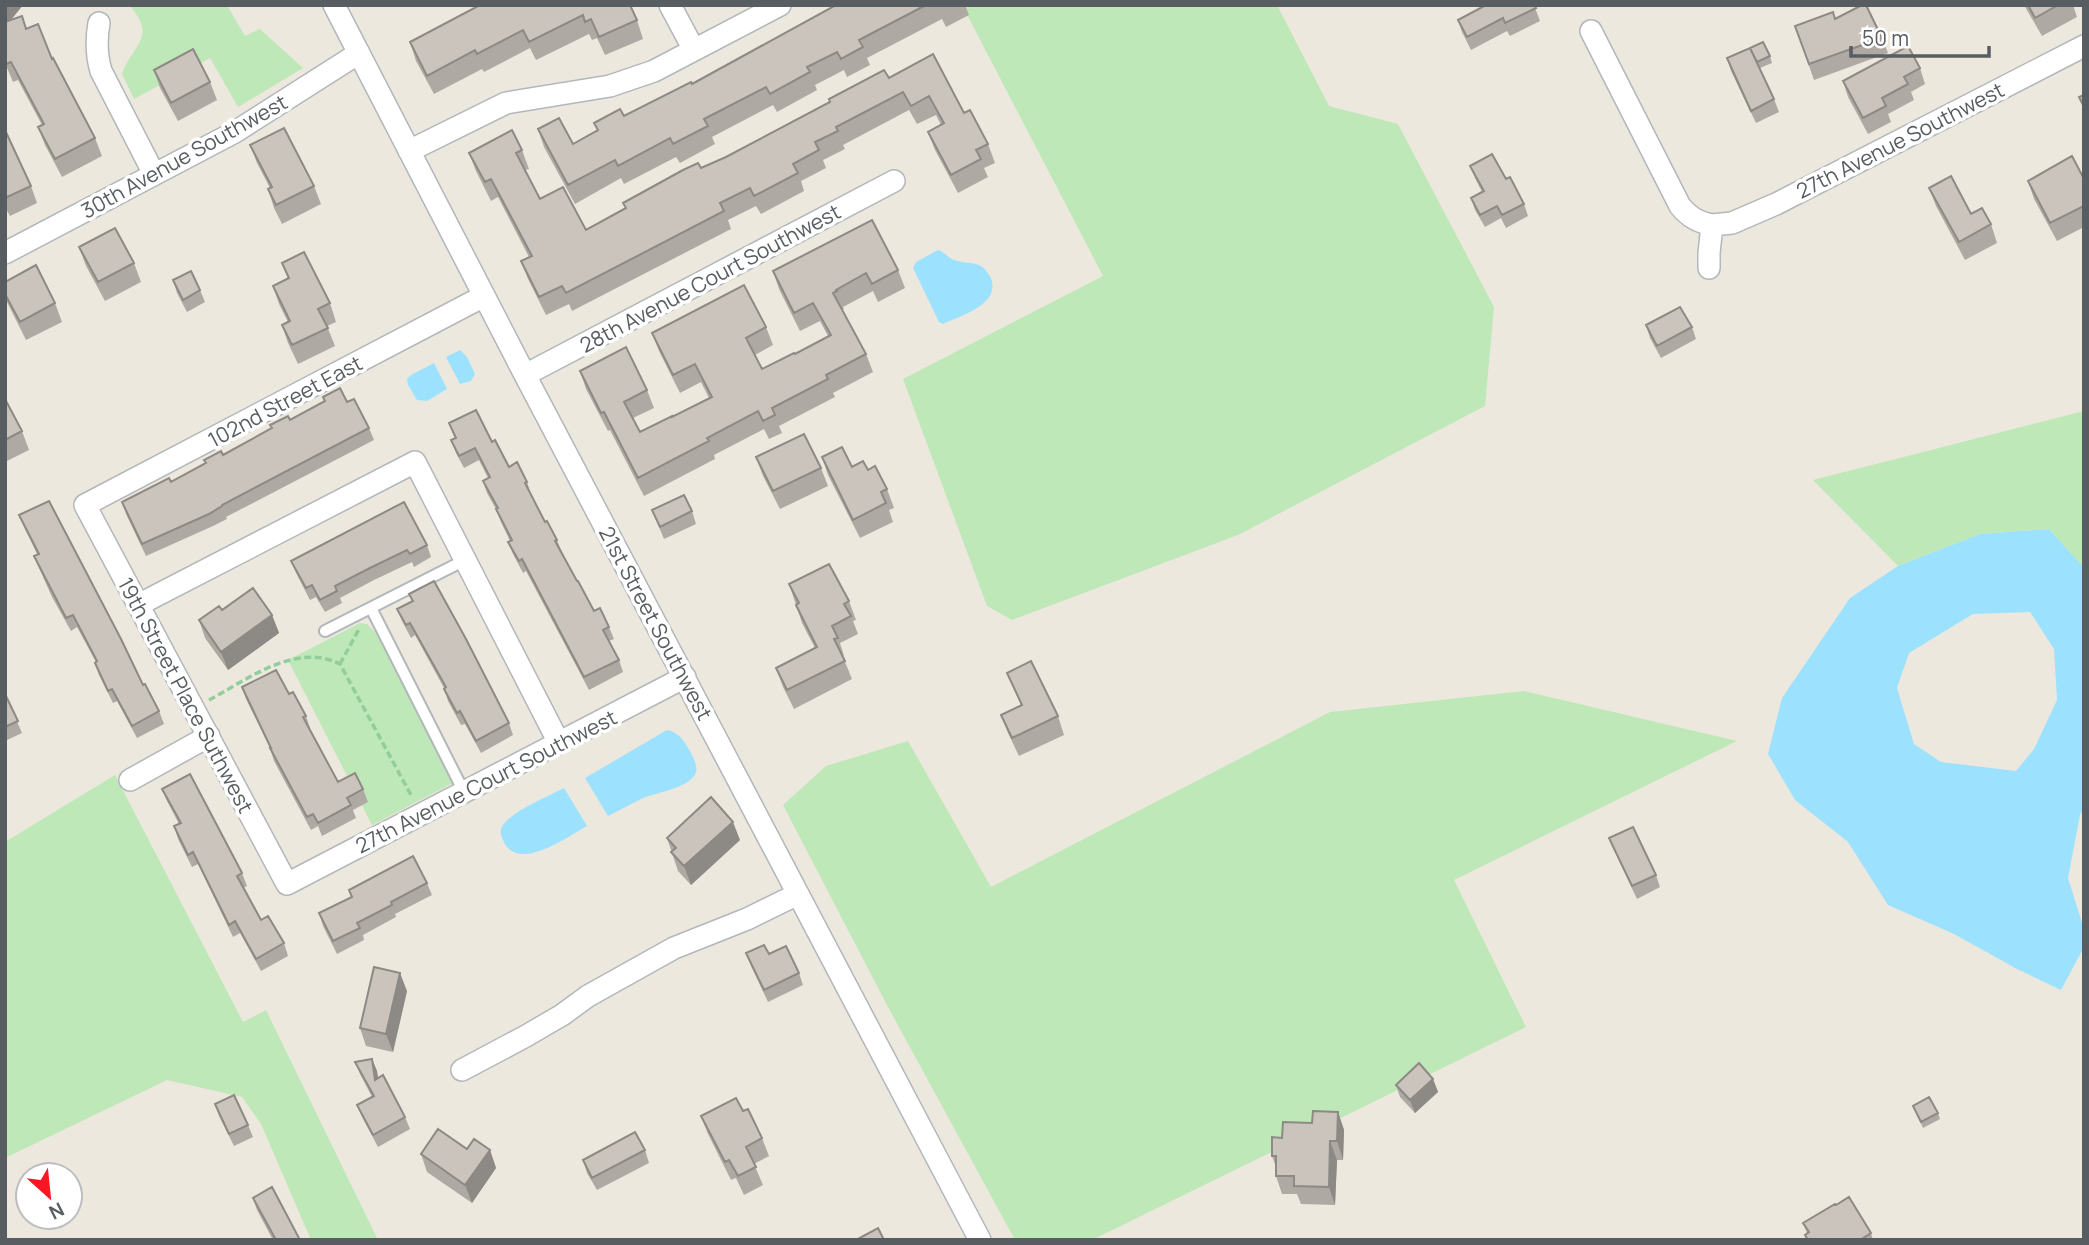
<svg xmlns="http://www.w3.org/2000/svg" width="2089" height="1245" font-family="Manrope,sans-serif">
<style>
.green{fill:#bee8b7}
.water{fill:#9ce2ff;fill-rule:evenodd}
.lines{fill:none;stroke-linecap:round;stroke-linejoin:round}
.service-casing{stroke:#b2b7bb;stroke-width:14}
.minor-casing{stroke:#b2b7bb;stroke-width:24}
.path{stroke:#92ce9b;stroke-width:3.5;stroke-dasharray:7 3.5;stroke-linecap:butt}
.service{stroke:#fff;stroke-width:10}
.minor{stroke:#fff;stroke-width:21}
.wall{fill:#aea9a3}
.shaded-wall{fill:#8d8984}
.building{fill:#cac4bd;stroke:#8d8984;stroke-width:2}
.labels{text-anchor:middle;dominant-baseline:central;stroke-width:7;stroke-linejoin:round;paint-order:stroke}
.street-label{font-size:21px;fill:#585d61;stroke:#fff}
</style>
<rect width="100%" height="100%" fill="#ede8de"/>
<!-- green -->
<path class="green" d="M129,5H227L245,36L260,29L303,68L238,107L210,58L134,99L122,74C133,43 158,38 129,5Z
M962,5H1277L1329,106L1398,124L1494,307L1485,406L1238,535L1012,620L987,606L903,379L1103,276Z
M2084,411V568L2049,529L1980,534L1898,566L1813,480Z
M360,623L367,624L376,633L453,783L372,825L288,660Z
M1524,691L1737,741L1454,880L1526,1027L1092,1240H1015L888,1007L783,805L826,766L908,741L991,887L1330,712Z
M115,775L243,1022L266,1010L378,1240H311L261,1124L242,1097L167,1080L5,1158V842Z"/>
<!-- water -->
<path class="water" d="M938,250C945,252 946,256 952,259C960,263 970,262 979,265C984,267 987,272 990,276C1003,304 962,315 943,324L939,322L913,268L916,262Z
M460,350L467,357L475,374L471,381L460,384L446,357Z
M434,363L447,389L427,401L417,400L408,385L407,379L411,375Z
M2049,529L2084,568V808L2080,815L2068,878L2084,929V947L2061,990L2017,969L1954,934L1888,905L1848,842L1795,800L1768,754L1782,698L1850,598L1898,566L1980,534ZM2030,612L2054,649L2057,700L2034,749L2016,771L1941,762L1914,744L1897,688L1909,653L1973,614Z
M667,730C680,733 684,741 690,751C693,757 698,766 696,772C692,787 656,793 643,798C631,804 620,810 608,816L585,778Z
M564,788L587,826C567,837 517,874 503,840C500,834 500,829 503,825C514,810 547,797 564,788Z"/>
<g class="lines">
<defs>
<path id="service" d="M371,608L464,792
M325,631L465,560"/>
<path id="minor" d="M334,5L525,375L980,1240
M670,5L694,50
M99,23C96,40 96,54 101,71L154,174
M1591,31L1680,206C1689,217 1698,222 1712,225L1709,253V268
M409,151L506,103L610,86L654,71L780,5
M1712,225L1732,223L1776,204L2084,46
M5,253L235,132L359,53
M484,296L85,505L287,884L685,677
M525,375L894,181
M138,605L415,462L559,743
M130,780L209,736
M462,1070L526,1036L562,1015L588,996L674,948L747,919L798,894"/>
</defs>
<!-- service casing -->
<use href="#service" class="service-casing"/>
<!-- minor casing -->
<use href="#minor" class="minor-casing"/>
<!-- path -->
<path class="path" d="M340,664L359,629
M209,700C248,679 296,642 340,664L412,797"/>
<!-- service -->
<use href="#service" class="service"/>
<!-- minor -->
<use href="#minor" class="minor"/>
</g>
<!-- wall -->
<path class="wall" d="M5,5H23L11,20L26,29L52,59L95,138L102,156L62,177L45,145L38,127L42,125L18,80L13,82L5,63Z
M480,5L637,20L643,39L605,55L597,38L592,40L589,34L536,60L530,48L484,72L482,69L434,94L416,61L410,42Z
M836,5H965L969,15L946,27L942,19L867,58L870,65L847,77L844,70L815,85L817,90L777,112L773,105L712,137L715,144L680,163L676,157L624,184L621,178L575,204L544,147L538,129L573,144L597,130L594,123L624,116L692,84Z
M1534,5L1540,21L1510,36L1507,31L1471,50L1462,32L1458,20Z
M2024,5H2073L2077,17L2042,36Z
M1835,19L1882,38L1888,53L1814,80L1795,26Z
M1770,56L1772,63L1760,68L1774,99L1779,112L1756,123L1731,71L1727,58Z
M1920,68L1925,84L1911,92L1914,100L1888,114L1891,122L1868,134L1848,97L1843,81Z
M154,70L210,82L217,100L178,121L160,88Z
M889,78L964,113L988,144L995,163L984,168L988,177L958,193L935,150L928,132L941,125L936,115L917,124L909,110L843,145L845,149L823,160L826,168L801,181L804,191L761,214L756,206L728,220L731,229L572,311L569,304L546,315L528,279L521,261L529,257L498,197L491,201L476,171L469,153L522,150L529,169L525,170L540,199L586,230L625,209L623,203L726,157Z
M5,130L31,186L37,203L10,216L5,207Z
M250,145L314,186L321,204L282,224L274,208L268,189L270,188L257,163Z
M1470,166L1506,179L1524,204L1528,216L1506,228L1501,218L1485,227L1475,210L1471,198L1482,192L1475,178Z
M2084,179V227L2057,241L2034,199L2028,181Z
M1929,188L1971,214L1991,224L1997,243L1965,260L1936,206Z
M79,247L134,263L141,282L105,301L86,266Z
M282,263L330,303L336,322L327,326L335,346L298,364L288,343L282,325L288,322L279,304L273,286L288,279Z
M898,270L905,288L878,302L873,291L843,307L844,309L842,310L866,354L873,372L833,393L835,397L779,426L782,433L769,439L764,429L714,455L715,459L644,496L610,430L608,431L586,389L580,371L647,390L654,408L633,418L640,432L672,417L709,398L701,382L680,393L659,351L652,333L766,327L773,345L755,355L762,369L795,354L828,336L820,321L800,331L779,289L773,271Z
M173,280L200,290L205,302L187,312L177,293Z
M5,282L55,303L62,322L26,340L5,298Z
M1646,325L1692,327L1696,339L1661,358L1650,338Z
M5,399L22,431L29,450L5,462Z
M347,402L369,428L374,440L226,517L227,519L213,526L146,556L126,514L122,502L171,482L290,420Z
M449,423L492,442L509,467L527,482L531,494L545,522L557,540L562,552L577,581L594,611L609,627L614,639L609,641L619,660L623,672L589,690L526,571L523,573L513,554L508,542L510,541L501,522L496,509L487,493L483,481L488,478L479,460L464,468L456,453L451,440L455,439Z
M756,457L821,468L828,486L780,509L763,476Z
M822,457L852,467L868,470L887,489L894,508L889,510L893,522L860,538L828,475Z
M652,510L692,511L696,524L664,539Z
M19,515L143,685L159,711L164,724L137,738L117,701L113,703L99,675L95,663L96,662L77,627L71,631L52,597L39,568L34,556L37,554L24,527Z
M427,545L431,557L414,567L412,562L374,580L340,598L342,603L325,612L316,597L310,600L296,573L291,561Z
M789,584L849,601L856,620L853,621L858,634L840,643L844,656L843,657L852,679L794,709L783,687L776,668L815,648L802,623Z
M409,594L509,723L513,735L481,753L465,724L461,725L448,701L444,688L415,635L411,638L402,621L397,609L412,601Z
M222,610L272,615L279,633L228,670L205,638L199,620Z
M1007,673L1058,716L1064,735L1019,756L1008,733L1001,715L1021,705Z
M242,687L289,694L306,716L310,728H309L338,782L363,789L368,802L353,810L356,818L322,836L318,826L311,830L274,761L270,748L246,699Z
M5,694L22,733L5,741Z
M162,789L242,873L247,886L243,888L261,920L284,943L288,956L261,971L240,933L233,937L198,864L192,867L178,839L174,826L179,824L167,801Z
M667,838L740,840L691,885L678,871Z
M1609,838L1656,875L1660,887L1637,899L1614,850Z
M427,883L432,895L395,914L396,917L363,935L364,940L337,954L323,926L319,913L352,897L349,890Z
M746,953L769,954L799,973L803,985L768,1002L751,966Z
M407,991L393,1052L366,1046L360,1028Z
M372,1059L377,1071L378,1079L405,1117L410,1129L378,1147L362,1117L357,1105L372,1097L360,1074L355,1062Z
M1433,1079L1438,1092L1415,1113L1400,1097L1396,1085Z
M215,1104L248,1125L253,1137L234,1146L219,1116Z
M1913,1106L1938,1113L1940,1119L1923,1128Z
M743,1111L762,1138L769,1156L754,1164L763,1185L744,1195L736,1178L731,1180L708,1134L701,1116Z
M1338,1112L1344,1130L1343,1160H1337L1335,1205L1301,1204L1297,1194H1282L1276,1176V1167L1272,1156L1282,1138Z
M467,1149L490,1150L496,1168L472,1203L427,1172L421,1154Z
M645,1150L649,1163L597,1190L587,1173L583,1160Z
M253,1198L300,1240H273L257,1210Z
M1803,1223L1871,1233L1873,1240H1806L1805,1235L1807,1233Z"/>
<!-- shaded-wall -->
<path class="shaded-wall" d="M5,5H23L5,27Z
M272,615L279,633L228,670L221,652Z
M733,822L740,840L691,885L684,866Z
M400,973L407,991L393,1052L386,1034Z
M372,1059L377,1071L380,1092L375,1080Z
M1433,1079L1438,1092L1415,1113L1410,1100Z
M1338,1112L1344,1130L1343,1160L1337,1141Z
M1330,1141L1337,1160L1335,1205L1329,1187Z
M490,1150L496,1168L472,1203L465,1185Z"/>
<!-- building -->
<path class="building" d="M480,5H630L637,20L599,37L591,19L585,22L583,15L529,42L523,30L477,54L475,50L427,76L410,42Z
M836,5H926L859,40L863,47L841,59L837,52L807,67L810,72L770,94L766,87L704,119L708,126L673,144L670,138L618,166L615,160L568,185L538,129L559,118L573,144L598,130L594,123L620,109L624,116L691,82L692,84Z
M1486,5H1534L1536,8L1505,23L1503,18L1467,37L1458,20Z
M1862,5H1866L1882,38L1809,64L1795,26L1833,12L1835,19Z
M2028,5H2058L2035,18Z
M22,16L26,29L38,24L52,59L53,58L95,138L55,159L38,127L44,124L11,62L6,64L5,62V22Z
M1763,42L1770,56L1757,62L1750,48Z
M1908,46L1920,68L1904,77L1908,84L1882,98L1886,106L1863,118L1843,81Z
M1750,48L1774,99L1751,111L1727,58Z
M193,49L210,82L171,103L154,70Z
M933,54L964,113L970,110L988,144L976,150L981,159L951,175L928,132L944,123L929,96L911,106L903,92L836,127L838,131L815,142L819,150L793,164L798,173L754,196L750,188L720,203L724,211L566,293L562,286L539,297L521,261L532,256L491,179L485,182L469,153L512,130L522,150L516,153L540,199L563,187L586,230L626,208L623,203L683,170L698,163L701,168L726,157L830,102L829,99L884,70L889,78Z
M2084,95V107L2079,97Z
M284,128L314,186L276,205L268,189L272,187L250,145Z
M5,130L31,186L5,198Z
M1492,154L1506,179L1510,177L1524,204L1502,215L1497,206L1480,215L1471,198L1484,191L1470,166Z
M2072,156L2084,179V206L2050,223L2028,181Z
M1951,176L1971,214L1982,208L1991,224L1959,242L1929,188Z
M872,220L898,270L872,284L866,273L836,290L837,291L833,293L866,354L826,375L828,379L772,408L775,415L763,421L758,411L707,438L709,441L638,478L604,412L601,413L580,371L626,347L647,390L624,402L640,432L672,416V417L712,397L695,364L673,375L652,333L744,285L766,327L746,338L762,369L794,353L795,354L831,335L813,303L794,313L773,271Z
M115,228L134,263L98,282L79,247Z
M304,252L330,303L318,309L328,328L292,345L282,325L290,321L273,286L289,278L282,263Z
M36,265L55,303L20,322L5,294V282Z
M191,271L200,290L183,300L173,280Z
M1680,307L1692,327L1657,346L1646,325Z
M340,388L347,402L354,399L369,428L222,505V506L209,514L142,544L122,502L169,478L171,482L206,463L204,460L221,451L223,455L272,428L270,425L288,416L290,420L325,401L323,397Z
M5,399L22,431L5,440Z
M476,410L492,442L495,440L509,467L517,462L527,482L525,483L545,522L547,521L557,540L555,541L577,581H578L594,611L600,608L609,627L603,630L619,660L584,677L522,559L519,561L508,542L512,540L496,509L498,508L483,481L490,477L475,448L459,456L451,440L456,438L449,423Z
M804,434L821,468L773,491L756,457Z
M842,447L852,467L863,461L868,470L875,466L887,489L881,492L886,503L853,520L822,457Z
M684,495L692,511L660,527L652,510Z
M49,501L121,639L143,685L145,684L159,711L132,726L112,689L108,691L95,663L97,661L73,615L66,618L34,556L39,554L19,515Z
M404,502L427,545L410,554L407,550L370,568L335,586L337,591L320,600L312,585L306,588L291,561Z
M829,564L849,601L844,604L851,616L832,626L838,638L834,639L845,661L787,690L776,668L817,647L796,605L799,603L789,584Z
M434,581L466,639L509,723L476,741L460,711L457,713L444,689L446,687L410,623L406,625L397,609L413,601L409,594Z
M253,588L272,615L221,652L199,620L219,606L222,610Z
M1031,661L1058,716L1012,738L1001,715L1022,705L1007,673Z
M276,670L289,694L293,692L306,716L303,717L338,782L355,773L363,789L347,798L351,805L318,823L313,814L307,817L270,748H271L242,687Z
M5,694L18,721L5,727Z
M190,774L242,873L237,876L261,920L268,916L284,943L256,959L235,921L229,925L193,852L188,855L174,826L181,823L162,789Z
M711,797L733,822L684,866L671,852L676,848L667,838Z
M1633,827L1656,875L1632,886L1609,838Z
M413,856L427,883L391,902L392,905L357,923L360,928L333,941L319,913L352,897L349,890Z
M764,945L769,954L786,946L799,973L764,990L746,953Z
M374,967L400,973L386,1034L360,1028Z
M372,1059L375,1080L383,1075L405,1117L373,1135L357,1105L374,1096L355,1062Z
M1419,1063L1433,1079L1410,1100L1396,1085Z
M234,1095L248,1125L229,1134L215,1104Z
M1929,1097L1938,1113L1921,1122L1913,1106Z
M736,1098L743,1111L748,1109L762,1138L746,1147L756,1167L738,1176L729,1160L725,1162L701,1116Z
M1313,1111L1338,1112L1337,1141H1330L1329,1187L1294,1186V1176H1276V1156H1272V1137L1282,1138L1283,1122L1312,1123Z
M438,1129L467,1149L474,1139L490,1150L465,1185L421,1154Z
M635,1132L645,1150L592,1178L583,1160Z
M272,1187L300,1240H276L253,1198Z
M1849,1197L1871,1233L1860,1240H1808L1805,1235L1809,1232L1803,1223L1835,1204L1836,1205Z
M878,1228L884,1240H856Z"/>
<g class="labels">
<!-- street labels -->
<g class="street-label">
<text transform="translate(1900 140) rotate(-27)">27th Avenue Southwest</text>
<text transform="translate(184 156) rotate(-29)">30th Avenue Southwest</text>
<text transform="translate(710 278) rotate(-28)">28th Avenue Court Southwest</text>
<text transform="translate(285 401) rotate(-28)">102nd Street East</text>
<text transform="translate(656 623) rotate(62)">21st Street Southwest</text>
<text transform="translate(186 695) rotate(62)">19th Street Place Suthwest</text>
<text transform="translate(486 781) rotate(-27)">27th Avenue Court Southwest</text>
</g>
</g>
<!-- border -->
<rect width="2089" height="1245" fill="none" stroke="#585d61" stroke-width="14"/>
<!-- north arrow -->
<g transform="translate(49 1196) rotate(153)"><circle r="33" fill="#ffffff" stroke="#bcbec0" stroke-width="2"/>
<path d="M0-5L12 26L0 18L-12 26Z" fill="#fb1624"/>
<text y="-10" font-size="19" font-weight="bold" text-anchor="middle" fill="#585d61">N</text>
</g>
<!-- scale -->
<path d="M1851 46v10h138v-10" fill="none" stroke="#585d61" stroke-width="3.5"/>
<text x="1862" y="46" font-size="21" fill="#585d61" stroke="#ffffff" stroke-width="5" paint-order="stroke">50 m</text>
</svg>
